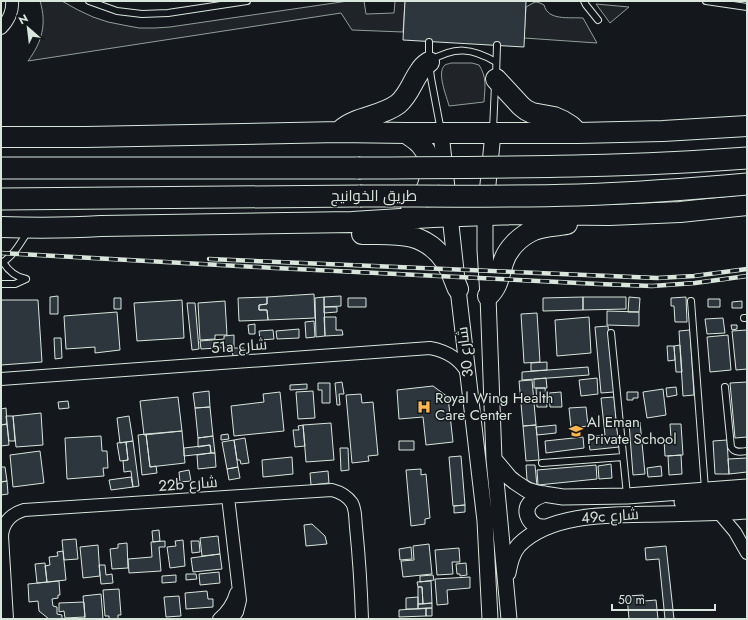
<svg xmlns="http://www.w3.org/2000/svg" width="748" height="620" font-family="Jost,Cairo,sans-serif">
<style>
.green{fill:#202428;stroke:#939e99}
.building{fill:#2c363c;stroke:#d8e6dc}
.lines{fill:none;stroke-linecap:round;stroke-linejoin:round}
.service-casing{stroke:#d8e6dc;stroke-width:8}
.minor-casing{stroke:#d8e6dc;stroke-width:14}
.tertiary-casing{stroke:#d8e6dc;stroke-width:17}
.primary-casing{stroke:#d8e6dc;stroke-width:22}
.trunk-casing{stroke:#d8e6dc;stroke-width:23}
.service{stroke:#14181c;stroke-width:6}
.minor{stroke:#14181c;stroke-width:12}
.tertiary{stroke:#14181c;stroke-width:15}
.primary{stroke:#14181c;stroke-width:20}
.trunk{stroke:#14181c;stroke-width:21}
.rail-casing{stroke:#d8e6dc;stroke-width:4.5}
.rail{stroke:#14181c;stroke-width:3;stroke-dasharray:9;stroke-linecap:butt}
.trunk-bridge-casing{stroke:#d8e6dc;stroke-width:23;stroke-linecap:butt}
.trunk-bridge{stroke:#14181c;stroke-width:21}
.labels{text-anchor:middle;dominant-baseline:central;stroke-width:3;stroke-linejoin:round;paint-order:stroke}
.street-label{font-size:15px;fill:#d8e6dc;stroke:#14181c}
.poi-label{font-size:15px;fill:#d8e6dc;stroke:#14181c;text-anchor:start}
</style>
<rect width="100%" height="100%" fill="#14181c"/>
<!-- green -->
<path class="green" d="M40,1H62L78,10L93,17L108,22L123,25L139,28H155L170,27L348,1H364L366,14L394,13L395,1H405L403,32L352,30L341,13L28,61C42,42 47,24 40,1Z
M536,2L540,3L544,5C548,21 569,17 583,18L597,43L524,38L526,7L533,3Z
M596,4L629,7L610,23Z
M451,63H472L479,65C487,77 485,88 484,102L449,106C447,97 436,72 445,65C446,64 449,64 451,63Z"/>
<!-- building -->
<path class="building" d="M405,1H526L524,47L403,40Z
M314,294L315,318L268,320L267,310H259V305L267,304V297Z
M58,296V314H50V297Z
M341,296V306L324,307V297Z
M267,297V304L259,305V310H267L268,320L239,321L238,298Z
M324,297L325,336L316,337L315,298Z
M583,297V310L543,311V298Z
M583,297H626V309L583,310Z
M629,297L640,298L639,312H628Z
M686,297L687,322H675L674,306H671V298Z
M114,298H121V309H114Z
M348,298H366V307H348Z
M708,299H720V307H708Z
M1,300H38L42,362L1,365Z
M182,300L184,338L137,341L134,303Z
M225,301L227,335H215V339L200,340L198,303Z
M742,301V308H732V302Z
M187,303H195L199,349L192,350Z
M324,307H337V312L324,313Z
M607,311L639,312V326L607,325Z
M117,312L120,350L95,353V347L66,349L64,316Z
M537,313L540,362L524,363L521,314Z
M324,317H336V330H342L343,335L325,336Z
M589,317L591,353L557,356L555,320Z
M723,318L725,333L707,334L705,319Z
M314,321L315,337L306,338L305,322Z
M255,324V334H249L248,325Z
M731,325H737V329L732,330Z
M608,326L614,392L601,393L595,327Z
M299,329V338L277,339L276,331Z
M273,330L274,339L260,340L259,331Z
M690,330L694,395L683,396L679,331Z
M747,330V369L736,370L732,331Z
M234,335V347L201,349L200,341L224,339V336Z
M728,335L731,370L710,372L707,337Z
M54,338H61L62,358L55,359Z
M680,345L682,372H676L674,346Z
M667,346H674L675,360L668,361Z
M232,348H244V357H233Z
M547,362V370L531,371V363Z
M588,367L589,375L522,380V372Z
M546,378L547,388H534V379Z
M597,378L598,394L581,396L579,380Z
M532,380L536,425L523,426L519,381Z
M342,382L344,394H339L340,405H337L335,383Z
M747,382V437L735,438L730,383Z
M318,383H330V403H322V390H318Z
M307,384V389L290,390V385Z
M433,386L448,397L453,442L426,445L423,417L399,419L397,390Z
M676,387L677,395L667,397L666,388Z
M536,388H545L547,407H537Z
M663,389L666,415L647,418L643,392Z
M209,391L210,407L195,408L193,393Z
M313,391L315,418L298,419L296,392Z
M280,392L284,431L234,436L231,406L264,402L263,394Z
M561,392L562,407H550L549,393Z
M627,392H638V398H633V400H627Z
M361,394L362,403L373,402L378,455L368,456L369,461L352,463L346,395Z
M178,397L182,431L144,435L140,401Z
M614,397L619,447L590,450L588,437L605,435L601,398Z
M68,401L69,408L59,409L58,402Z
M210,407L213,436L198,438L195,408Z
M586,407L588,426L571,428L569,408Z
M6,408L7,424L1,425V409Z
M41,413L43,445L16,447L13,416Z
M6,416H13L15,441H9Z
M129,416L133,441L120,443L117,418Z
M640,422L645,474L633,475L629,423Z
M331,423L334,460L306,462L303,425Z
M7,424L9,445L1,446V425Z
M670,424H681L683,455L665,456L664,440L671,439Z
M303,425L305,446L295,447L293,430H299L298,426Z
M536,425L539,460L526,461L523,426Z
M556,425V433L537,435L536,427Z
M182,431L185,463L150,467L146,434Z
M146,434L150,467L156,466L157,473L142,475L138,435Z
M228,434L229,439L221,440V435Z
M101,436L102,451H107L108,468H103L104,476L67,479L65,438Z
M213,436L215,453H211L210,445L198,447V438Z
M583,437L584,448L546,453L545,441Z
M245,438L249,463L241,464L240,460H237L234,440Z
M234,440L238,467L227,469L222,442Z
M727,440L729,474H715L713,441Z
M133,441L139,486L133,487L131,471L124,472L123,461L128,460L126,442Z
M399,441H414V450H399Z
M126,442L128,460L120,461L117,443Z
M210,445L211,453L184,456V448Z
M340,448H348L349,470L341,471Z
M40,451L44,483L13,487L10,455Z
M211,453H215L216,467L198,469L197,455Z
M681,455L682,474L669,475L668,456Z
M461,456L465,505L453,506L449,457Z
M292,457L293,474L263,477L262,460Z
M747,458V472L729,474L728,459Z
M611,464L612,478L599,479L598,466Z
M526,465H535L537,486L527,480Z
M596,465L597,479L538,485L537,470Z
M661,466L662,476L648,477L647,468Z
M1,467H5L7,481L1,482Z
M238,467L240,478L229,480L227,469Z
M421,469V475L426,474L430,518L425,519V524L411,526L406,470Z
M189,470L191,481L180,482L179,472Z
M328,471L329,483L311,485L310,473Z
M131,477L133,487L111,490L109,480Z
M7,481L8,494L1,495V482Z
M465,505V512L454,513V506Z
M312,524L325,536L327,544L306,546L304,525Z
M159,530L160,541L153,542L152,531Z
M218,536L220,554L202,556L200,538Z
M76,539L78,559L64,560L62,540Z
M183,540L185,566L170,568L167,547L176,546L175,541Z
M165,541V547H159L161,571L129,573L128,559L152,557L151,542Z
M191,541H199L200,552L192,553Z
M127,543L128,568L112,569L110,549L118,548V544Z
M429,544L432,574L403,577L401,561L414,560L413,546Z
M98,545L100,576L83,578L80,547Z
M666,546L674,619H665L659,559L646,560L645,548Z
M411,547L412,559L400,560L399,549Z
M459,548L460,562H452L453,574L437,575L435,550Z
M63,551L66,580L47,582L45,566L50,565L49,557L58,556L57,552Z
M220,554L222,569L193,572L191,558Z
M45,563L47,582L37,583L35,564Z
M466,563L467,575L460,576V574H457L456,564Z
M99,565H105L106,575L112,574L113,583L101,584Z
M219,572L220,583L200,585L199,574Z
M186,574H196L197,579L186,580Z
M176,575V582L162,583V576Z
M433,575L434,580L420,582V576Z
M470,577V588L447,590L448,604L437,605L435,579Z
M59,581L60,595H58V598L52,599L53,606L57,607V614L62,615V619H49L39,611L38,601L29,602L28,584Z
M431,581L432,603L423,604L422,587H418L417,582Z
M418,587H422L423,604H418Z
M119,589L121,615H118V619H109V616H105L103,590Z
M207,591L208,599H213V607L186,609L185,593Z
M101,594L103,619H84L85,617L83,596Z
M643,595L644,601L656,600L658,619H629L627,596Z
M179,596L181,616L166,617L164,597Z
M418,597V609H406V598Z
M84,602L85,617L65,618L64,611L59,612V603Z
M432,603V608L418,609V604Z
M426,608H432V616H426Z
M426,608V616L399,617V610Z"/>
<g class="lines">
<defs>
<path id="service" d="M89,1L117,11L142,14L168,13L247,1
M584,1L586,5L598,20
M706,1L747,7
M429,42V62L431,78L441,131
M430,61C455,46 472,48 496,62
M496,76L497,45
M493,130L495,85
M3,262C9,272 16,277 26,279
M1,263C13,257 21,242 28,231
M1,284H15L26,279
M691,301L705,489
M744,318H747
M611,333L627,495
M725,387L731,447C734,453 741,452 747,451
M542,463L623,457"/>
<path id="minor" d="M1,28C8,21 13,11 12,1
M1,379L430,348C447,351 460,359 468,374
M228,497L240,600L237,612L232,619
M719,513L735,532L747,553
M7,619L2,536C3,522 11,514 24,510L332,490C340,492 347,496 352,503C356,510 355,519 356,527C359,557 361,588 362,619
M219,619C227,612 233,604 236,593"/>
<path id="tertiary" d="M441,133L458,289L485,521L490,619
M493,133L485,215V250L488,296L494,459L509,619
M494,459L510,478L515,482L527,490L537,493L563,497L627,496L747,487
M545,494C540,496 534,498 531,502C523,510 528,522 537,526C540,527 543,527 547,527
M682,502L747,498
M508,573C510,563 512,553 519,545C552,511 618,515 662,514C690,513 719,513 747,511"/>
<path id="primary" d="M496,79L521,106L526,110L532,113L554,117L563,121L571,126L578,133
M341,130C357,116 381,117 398,104C409,95 412,82 420,71C422,67 426,64 429,62
M406,133C411,137 417,140 421,145C437,164 432,194 411,206
M1,137H85L339,132L406,133H578L663,131L747,126
M1,227C34,228 67,228 101,226L352,222L433,217L515,214L609,215L680,212L747,205
M362,234C394,234 424,230 445,261C451,269 454,280 458,289
M488,296C498,287 499,276 503,263C507,249 520,236 534,230C544,226 556,226 567,224"/>
<path id="trunk" d="M1,168H358
M1,199L360,196"/>
</defs>
<!-- service casing -->
<use href="#service" class="service-casing"/>
<!-- minor casing -->
<use href="#minor" class="minor-casing"/>
<!-- tertiary casing -->
<use href="#tertiary" class="tertiary-casing"/>
<!-- primary casing -->
<use href="#primary" class="primary-casing"/>
<!-- trunk casing -->
<use href="#trunk" class="trunk-casing"/>
<!-- service -->
<use href="#service" class="service"/>
<!-- minor -->
<use href="#minor" class="minor"/>
<!-- tertiary -->
<use href="#tertiary" class="tertiary"/>
<!-- primary -->
<use href="#primary" class="primary"/>
<!-- trunk -->
<use href="#trunk" class="trunk"/>
<defs>
<path id="rail" d="M1,253L275,268L599,284L652,286L695,283L747,276
M209,259L657,278L694,276L747,269"/>
</defs>
<!-- rail casing -->
<use href="#rail" class="rail-casing"/>
<!-- rail -->
<use href="#rail" class="rail"/>
<defs>
<path id="trunk-bridge" d="M358,168C488,167 618,168 747,158
M360,196C432,196 505,197 578,195C634,193 691,189 747,184"/>
</defs>
<!-- trunk-bridge casing -->
<use href="#trunk-bridge" class="trunk-bridge-casing"/>
<!-- trunk-bridge -->
<use href="#trunk-bridge" class="trunk-bridge"/>
</g>
<!-- icons -->
<defs>
<symbol id="hospital-bare" viewBox="-9 -9 18 18"><path d="M-5-5h3v3.5h4V-5h3V5h-3V1.5h-4V5h-3Z" fill="#ffb74d" stroke="#14181c" stroke-width="2.5" paint-order="stroke"/></symbol>
<symbol id="school-bare" viewBox="-9 -9 18 18"><path d="M0-5L7-2L0 1L-7-2ZM-4 1L0 2.5L4 1V4Q0 6-4 4Z" fill="#ffb74d" stroke="#14181c" stroke-width="2.5" paint-order="stroke"/></symbol>
</defs>
<g fill-rule="evenodd">
<use href="#hospital-bare" x="414" y="397" width="20" height="20"/>
<use href="#school-bare" x="566" y="421" width="20" height="20"/>
</g>
<g class="labels">
<!-- street labels -->
<g class="street-label">
<text x="374" y="196">طريق الخوانيج</text>
<text transform="translate(239 346) rotate(-4)">51a شارع</text>
<text transform="translate(465 352) rotate(-97)">شارع 30</text>
<text transform="translate(188 484) rotate(-4)">22b شارع</text>
<text transform="translate(610 516) rotate(-4)">49c شارع</text>
</g>
<!-- poi labels -->
<g class="poi-label">
<text x="435" y="398">Royal Wing Health<tspan x="435" dy="17">Care Center</tspan></text>
<text x="587" y="422">Al Eman<tspan x="587" dy="17">Private School</tspan></text>
</g>
</g>
<!-- border -->
<rect width="748" height="620" fill="none" stroke="#d8e6dc" stroke-width="4"/>
<!-- north arrow -->
<g transform="translate(28 28) rotate(332)" stroke="#14181c" stroke-width="3" paint-order="stroke">
<path d="M0-3L7 15L0 10L-7 15Z" fill="#d8e6dc"/>
<text y="-6" font-size="11" font-weight="bold" text-anchor="middle" fill="#d8e6dc">N</text>
</g>
<!-- scale -->
<path d="M612 604v6h103v-6" fill="none" stroke="#d8e6dc" stroke-width="2"/>
<text x="618" y="604" font-size="12" fill="#d8e6dc" stroke="#14181c" stroke-width="3" paint-order="stroke">50 m</text>
</svg>
